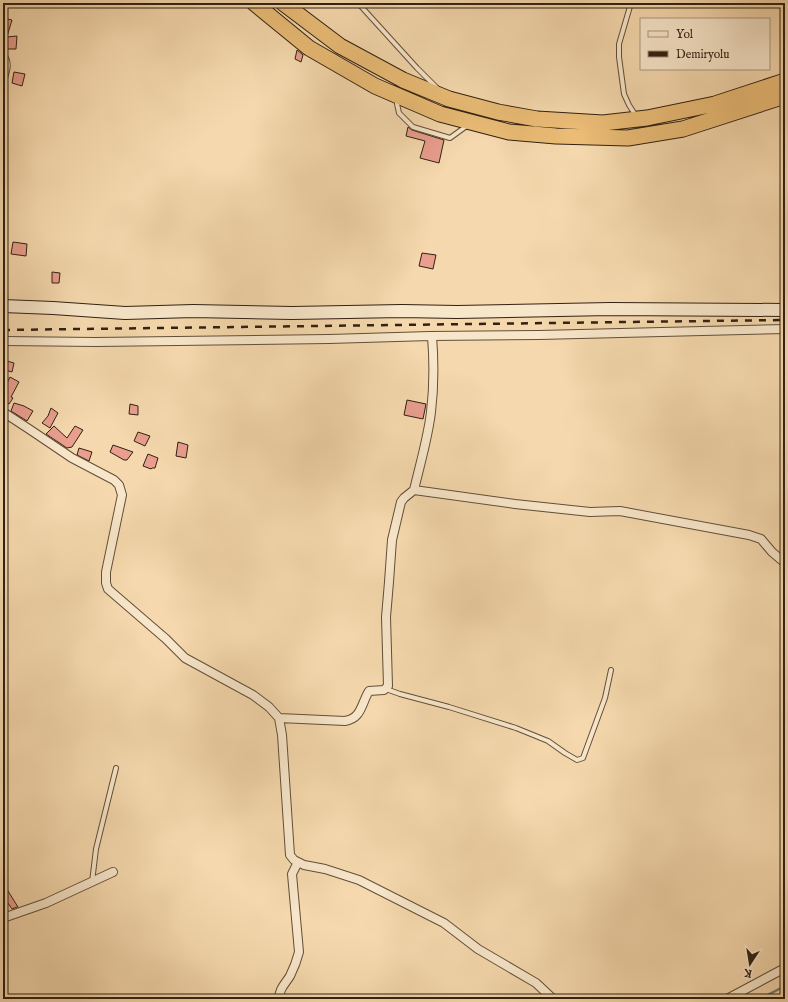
<svg xmlns="http://www.w3.org/2000/svg" width="788" height="1002" font-family="'IM FELL English',serif">
<style>
.lines{fill:none;stroke-linecap:round;stroke-linejoin:round}
.stream{stroke:#717c71;stroke-width:2.5}
.building{fill:#e99e8e;stroke:#302112}
.lane-casing{stroke:#614f39;stroke-width:6}
.street-casing{stroke:#614f39;stroke-width:10}
.secondary-casing{stroke:#302112;stroke-width:14}
.highway-casing{stroke:#302112;stroke-width:17}
.lane{stroke:#f8e6ca;stroke-width:4}
.street{stroke:#f8e6ca;stroke-width:8}
.secondary{stroke:#f8e6ca;stroke-width:12}
.highway{stroke:#eabc76;stroke-width:15}
.rail{stroke:#302112;stroke-width:2.5;stroke-dasharray:7 7;stroke-linecap:butt}
</style>
<rect width="100%" height="100%" fill="#f5d8ad"/>
<filter id="stains"><feTurbulence type="fractalNoise" baseFrequency=".005" numOctaves="4"/><feColorMatrix values="0 0 0 0 .2 0 0 0 0 .09 0 0 0 0 .02 0 0 0 .5 -.17"/></filter>
<radialGradient id="worn" r=".72"><stop offset=".6" stop-color="#630" stop-opacity="0"/><stop offset="1" stop-color="#630" stop-opacity=".3"/></radialGradient>
<g class="lines">
<!-- stream -->
<path class="stream" d="M760,999L785,986"/>
</g>
<!-- building -->
<path class="building" d="M3,18L12,20L5,43H3Z
M17,36L16,49H7V37Z
M297,50L303,55L301,62L295,59Z
M14,72L25,74L22,86L12,83Z
M408,127L412,130L444,140L439,163L420,158L425,141L406,136Z
M13,242L27,244L26,256L11,254Z
M422,253L436,255L433,269L419,266Z
M52,272L60,273L59,283H52Z
M7,361L14,363L12,372L5,370Z
M10,377L19,382L11,397L13,398L9,404L3,400V391Z
M407,400L426,404L423,419L404,415Z
M14,403L24,406L33,411L27,421L11,411Z
M130,404L138,406V415L129,414Z
M51,408L58,413L50,428L42,423L48,416Z
M54,426L67,438L75,426L83,430L72,447L67,448L46,434Z
M138,432L150,436L145,446L134,441Z
M178,442L188,445L186,458L176,456Z
M113,445L133,452L127,460H124L110,452Z
M79,448L92,452L89,461L77,455Z
M148,454L158,458L155,468H152L151,469L143,466Z
M3,883L18,907H17L12,909L3,896Z"/>
<g class="lines">
<defs>
<path id="lane" d="M358,3L417,68L437,88
M631,3L619,44V57L624,94L629,105L636,116
M396,99L399,113L413,127L450,138L468,125
M386,689L400,694L449,707L516,728L548,741L565,753L577,760L583,758L605,698L611,670
M92,882L96,849L116,768"/>
<path id="street" d="M3,57C8,64 5,70 3,78
M3,341L96,342L329,339L430,336L539,335L785,329
M3,412L29,429L72,458L114,480L119,485L122,495L106,572V583L108,589L166,639L185,658L253,695L269,707L279,718L282,735L290,855L294,860L304,865L325,869L359,880L444,923L478,949L536,983L553,999
M414,490L515,504L590,512L620,511L749,535L761,539L772,552L785,563
M279,718L345,721C362,718 361,704 369,691L384,690L388,686L386,617L389,582L392,540L401,502L404,498L414,490C420,464 428,438 431,412C434,387 434,361 432,336
M3,918L46,903L113,872
M279,999C279,989 285,984 290,976C294,968 297,960 299,952L292,874L298,862
M727,999L785,968"/>
<path id="secondary" d="M3,306L53,308L125,313L193,311L292,313L402,311L457,312L610,309L785,310"/>
<path id="highway" d="M254,3L309,48L375,86L440,114L509,132L556,136L628,138L683,129L785,96
M283,3L340,46L403,80L449,99L498,112L537,119L603,123L647,118L715,104L785,81"/>
</defs>
<!-- lane casing -->
<use href="#lane" class="lane-casing"/>
<!-- street casing -->
<use href="#street" class="street-casing"/>
<!-- secondary casing -->
<use href="#secondary" class="secondary-casing"/>
<!-- highway casing -->
<use href="#highway" class="highway-casing"/>
<!-- lane -->
<use href="#lane" class="lane"/>
<!-- street -->
<use href="#street" class="street"/>
<!-- secondary -->
<use href="#secondary" class="secondary"/>
<!-- highway -->
<use href="#highway" class="highway"/>
<!-- rail -->
<path class="rail" d="M3,330L785,320"/>
</g>
<!-- margin -->
<rect width="788" height="1002" fill="none" stroke="#f5d8ad" stroke-width="16"/>
<rect x="4" y="4" width="780" height="994" fill="none" stroke="#302112" stroke-width="2"/>
<rect x="8" y="8" width="772" height="986" fill="none" stroke="#302112"/>
<!-- legend -->
<rect x="640" y="18" width="130" height="52" fill="#f8e6ca" stroke="#a89780"/>
<rect x="648" y="31" width="20" height="6" fill="#f8e6ca" stroke="#a89780"/>
<text x="676" y="38" font-size="12" fill="#302112">Yol</text>
<rect x="648" y="51" width="20" height="6" fill="#302112" stroke="#a89780"/>
<text x="676" y="58" font-size="12" fill="#302112">Demiryolu</text>
<!-- north arrow -->
<g transform="translate(750 964) rotate(192)" stroke="#f8e6ca" stroke-width="3" paint-order="stroke">
<path d="M0-3L7 15L0 10L-7 15Z" fill="#302112"/>
<text y="-6" font-size="11" font-weight="bold" text-anchor="middle" fill="#302112">K</text>
</g>
<rect width="100%" height="100%" filter="url(#stains)"/>
<rect width="100%" height="100%" fill="url(#worn)"/>
</svg>
